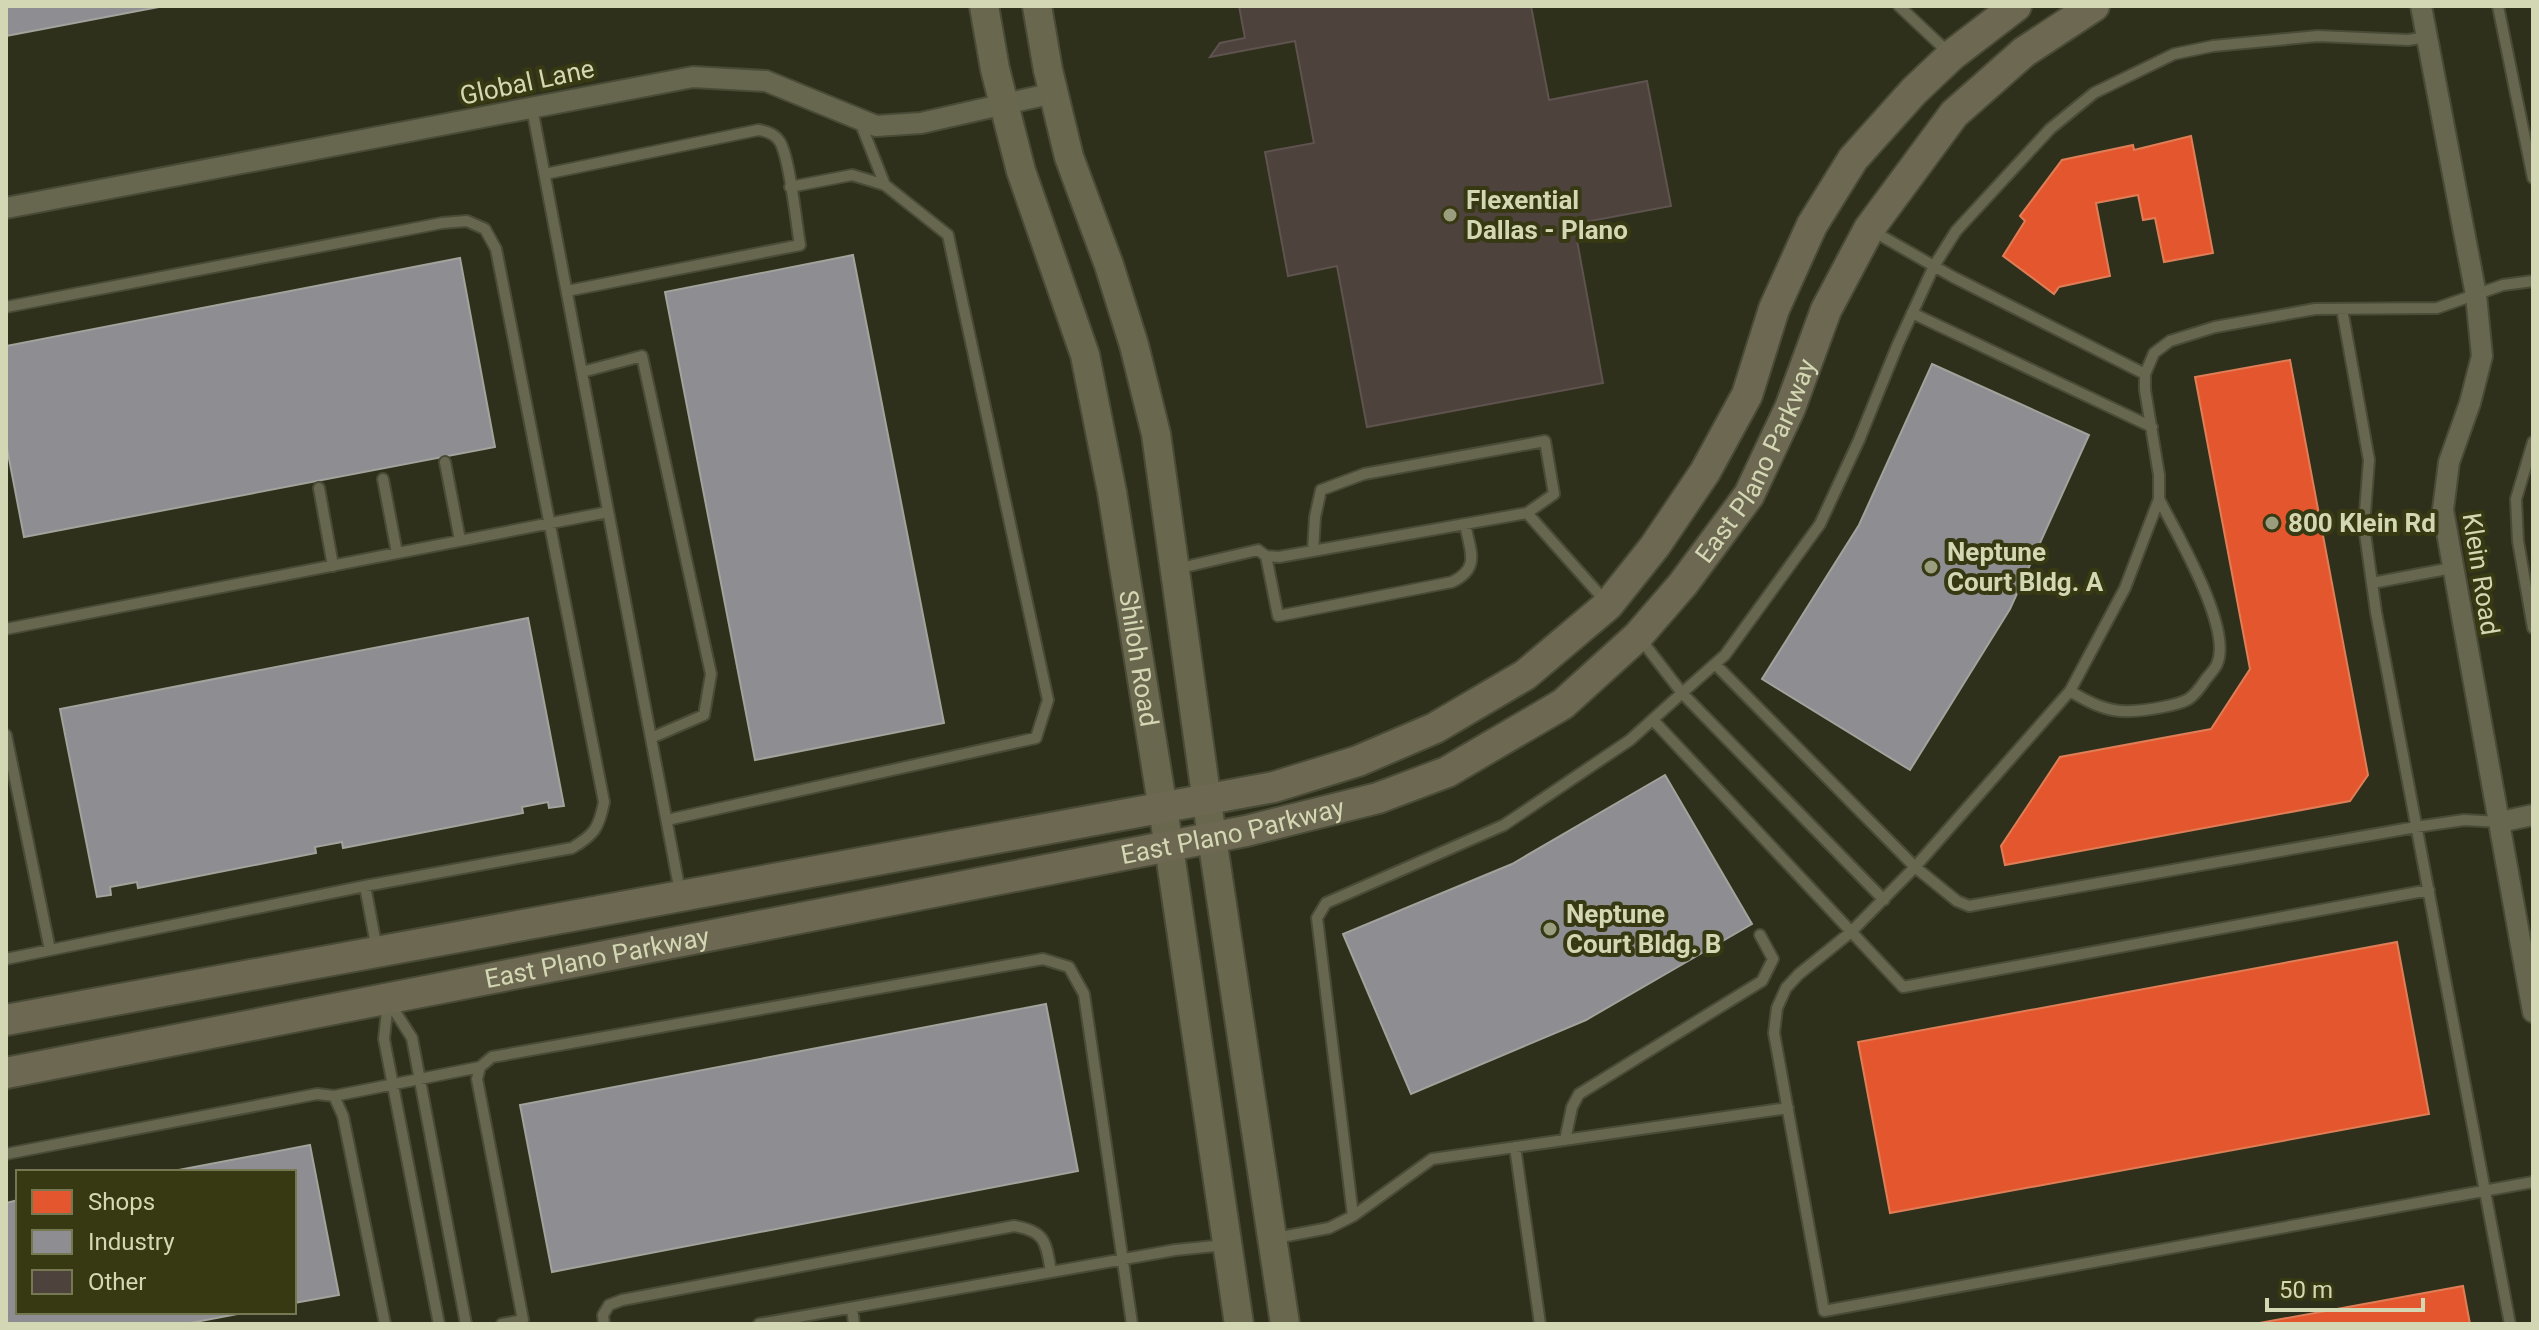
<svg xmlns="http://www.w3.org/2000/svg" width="2539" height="1330" font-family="Roboto,sans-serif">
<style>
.shops{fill:#e4572e;stroke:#df7d56;stroke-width:2}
.industry{fill:#8d8d92;stroke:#a2a39c;stroke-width:2}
.building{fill:#4d423c;stroke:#5f534f;stroke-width:2}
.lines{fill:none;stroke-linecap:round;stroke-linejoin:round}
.lane-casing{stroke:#494b37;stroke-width:14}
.street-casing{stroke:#494b37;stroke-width:24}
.secondary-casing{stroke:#494b37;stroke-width:32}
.primary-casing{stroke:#494b37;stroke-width:34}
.lane{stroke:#66674e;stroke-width:10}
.street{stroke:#66674e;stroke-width:20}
.secondary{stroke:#6a674f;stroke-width:28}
.primary{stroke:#6d6851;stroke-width:30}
.poi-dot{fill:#9a9d7e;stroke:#373912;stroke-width:3}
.labels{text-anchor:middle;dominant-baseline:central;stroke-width:8;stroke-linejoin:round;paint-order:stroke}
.street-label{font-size:26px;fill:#d4d7b3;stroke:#373912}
.poi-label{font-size:26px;font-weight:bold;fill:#d4d7b3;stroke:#373912;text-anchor:start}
</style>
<rect width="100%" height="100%" fill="#2f301b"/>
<!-- shops -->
<path class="shops" d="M2191,136L2213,253L2164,262L2155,218L2143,220L2138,195L2096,203L2110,276L2059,287L2054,294L2003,256L2025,221L2020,216L2062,160L2133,145L2134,150Z
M2290,360L2368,775L2350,801L2005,865L2001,846L2060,757L2211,729L2250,669L2195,377Z
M2397,942L2429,1114L1890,1213L1858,1042Z
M2463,1286L2470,1324H2254Z"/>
<!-- industry -->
<path class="industry" d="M6,6H164L6,36Z
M853,255L944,723L755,760L665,292Z
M460,258L495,447L24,537L6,443V346Z
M1932,364L2089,435L2010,609L1910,770L1762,679L1859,525Z
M528,618L564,806L549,808L548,802L522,807L523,813L343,848L342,842L315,847L316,853L138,888L137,882L110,887L111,895L97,897L60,709Z
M1665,775L1752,924L1586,1020L1411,1094L1343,934L1512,864Z
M1046,1004L1078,1171L552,1272L520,1105Z
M310,1145L339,1295L294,1303V1172H168Z
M18,1200V1312H248L185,1324H6V1203Z"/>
<!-- building -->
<path class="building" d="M1239,6H1531L1549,100L1647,81L1671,206L1574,224L1603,383L1367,427L1337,266L1288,276L1265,152L1314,143L1295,41L1210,57L1220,43L1245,38Z"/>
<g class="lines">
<defs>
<path id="lane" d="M1899,6L1950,54
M2498,6L2533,178
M532,108L680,892
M545,174L758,130C767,131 775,134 780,142C790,159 796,222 800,245L567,291
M790,187L852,175L885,185
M1871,230L1953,277L2145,374
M2533,281L2503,285L2437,308L2315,309L2215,327L2170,341L2154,353L2145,374V390L2159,475V499L2125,588L2070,691L1915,867L1851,932L1799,974L1786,988L1777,1008L1774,1033L1824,1311L2533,1182
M6,307L442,223L467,221L485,229L496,249L604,802C599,828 594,835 572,848L365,886L6,959
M2342,309L2369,460L2364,526L2376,612L2510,1324
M1912,313L2152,427
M582,372L642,356L711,674L704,715L651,738
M2533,442L2516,499L2518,541L2533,628
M445,462L460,540
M383,479L397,553
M319,488L333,566
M1313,551L1315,517L1321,490L1364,474L1545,441L1554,494L1527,513
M1266,556L1278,616L1452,582C1481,568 1470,551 1465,524
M1176,569L1258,550L1266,556L1279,557L1527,513L1607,603
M2372,583L2452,568
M6,629L608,512
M1639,637L1682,693L1725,655L1820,524L1859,440L1898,344L1934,266L1956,231L2050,129L2094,93L2174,54L2213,46L2318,36L2408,40L2427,37
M1715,664L1915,867L1957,901L1969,906L2416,827L2464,820L2500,822
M2070,691C2105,713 2123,715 2163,707C2188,702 2192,700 2206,679C2210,674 2215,669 2217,664C2233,628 2176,533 2159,499
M1653,720L1903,987L2429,890
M6,735L50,950
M667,820L1036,738L1048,700L948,235L885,185L860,122
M365,886L377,950
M388,1001L384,1039L439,1324
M389,1002L412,1038L466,1324
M334,1096L480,1067
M1565,1140L1572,1107L1579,1094L1762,981L1773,959L1760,935
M1515,1147L1540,1324
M6,1154L317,1094L334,1096L343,1116L385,1324
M1353,1216L1432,1159L1788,1108
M1276,1238L1329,1228L1353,1216L1317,918L1326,903L1504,825L1630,740L1682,693L1884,900
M852,1308L854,1324
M502,1324L523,1320L477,1079L480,1067L492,1057L1043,959L1069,967L1084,994L1132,1324
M604,1324L603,1315L609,1305L622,1300L1014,1226C1046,1231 1046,1243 1051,1272
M759,1324L1175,1250L1225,1245"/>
<path id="street" d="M2421,6L2476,295L2482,356L2470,403L2449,462L2443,510L2533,1012
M6,208L693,77L766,81L876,126L921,123L1054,93
M2500,822L2533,815"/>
<g id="secondary">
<path id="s1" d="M984,6L995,69L1021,171L1085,355L1112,492L1169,847L1239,1324"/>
<path d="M1037,6L1048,70L1069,157L1109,265L1134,345L1156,434L1212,838L1285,1324"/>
</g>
<g id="primary">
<path d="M6,1020L1274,787L1358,761L1435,728L1525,675L1608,605L1655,546L1705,472L1747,395L1774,309L1812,225L1853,159L1914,91L1952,55L2016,6"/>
<path id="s2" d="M6,1073L1246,831L1378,798L1447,772L1563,704L1638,636L1683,584L1749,495L1790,408L1826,310L1869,229L1954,114L2024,52L2094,6"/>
</g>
</defs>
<!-- lane casing -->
<use href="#lane" class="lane-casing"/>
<!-- street casing -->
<use href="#street" class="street-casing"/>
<!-- secondary casing -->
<use href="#secondary" class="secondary-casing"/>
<!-- primary casing -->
<use href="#primary" class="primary-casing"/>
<!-- lane -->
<use href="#lane" class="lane"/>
<!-- street -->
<use href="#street" class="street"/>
<!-- secondary -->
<use href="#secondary" class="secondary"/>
<!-- primary -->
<use href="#primary" class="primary"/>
</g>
<!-- markers -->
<g class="poi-dot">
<circle cx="1450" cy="215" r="8"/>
<circle cx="2272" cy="523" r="8"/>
<circle cx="1931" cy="567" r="8"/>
<circle cx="1550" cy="929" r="8"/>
</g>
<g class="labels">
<!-- street labels -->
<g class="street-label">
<text transform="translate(527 82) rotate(-12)">Global Lane</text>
<text stroke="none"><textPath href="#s2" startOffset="1922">East Plano Parkway</textPath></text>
<text transform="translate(2481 574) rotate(81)">Klein Road</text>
<text stroke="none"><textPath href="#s1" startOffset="672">Shiloh Road</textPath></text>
<text stroke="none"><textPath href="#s2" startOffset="1250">East Plano Parkway</textPath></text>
<text stroke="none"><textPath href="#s2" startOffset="602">East Plano Parkway</textPath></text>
</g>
<!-- poi labels -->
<g class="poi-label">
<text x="1466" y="200">Flexential<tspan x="1466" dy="30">Dallas - Plano</tspan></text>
<text x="2288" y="523">800 Klein Rd</text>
<text x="1947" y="552">Neptune<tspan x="1947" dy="30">Court Bldg. A</tspan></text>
<text x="1566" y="914">Neptune<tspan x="1566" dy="30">Court Bldg. B</tspan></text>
</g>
</g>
<!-- border -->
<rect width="2539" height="1330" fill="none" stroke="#d4d7b3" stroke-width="16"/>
<!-- legend -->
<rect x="16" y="1170" width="280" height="144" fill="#373912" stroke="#767852" stroke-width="2"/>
<rect x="32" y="1190" width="40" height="24" fill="#e4572e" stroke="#767852" stroke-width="2"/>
<text x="88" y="1210" font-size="24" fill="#d4d7b3">Shops</text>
<rect x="32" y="1230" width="40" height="24" fill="#8d8d92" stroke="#767852" stroke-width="2"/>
<text x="88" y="1250" font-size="24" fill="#d4d7b3">Industry</text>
<rect x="32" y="1270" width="40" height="24" fill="#4d423c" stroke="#767852" stroke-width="2"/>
<text x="88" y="1290" font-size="24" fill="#d4d7b3">Other</text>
<!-- scale -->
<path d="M2267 1298v12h156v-12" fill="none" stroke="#d4d7b3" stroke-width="4"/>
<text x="2279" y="1298" font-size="24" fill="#d4d7b3" stroke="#373912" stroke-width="6" paint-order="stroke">50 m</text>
</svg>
